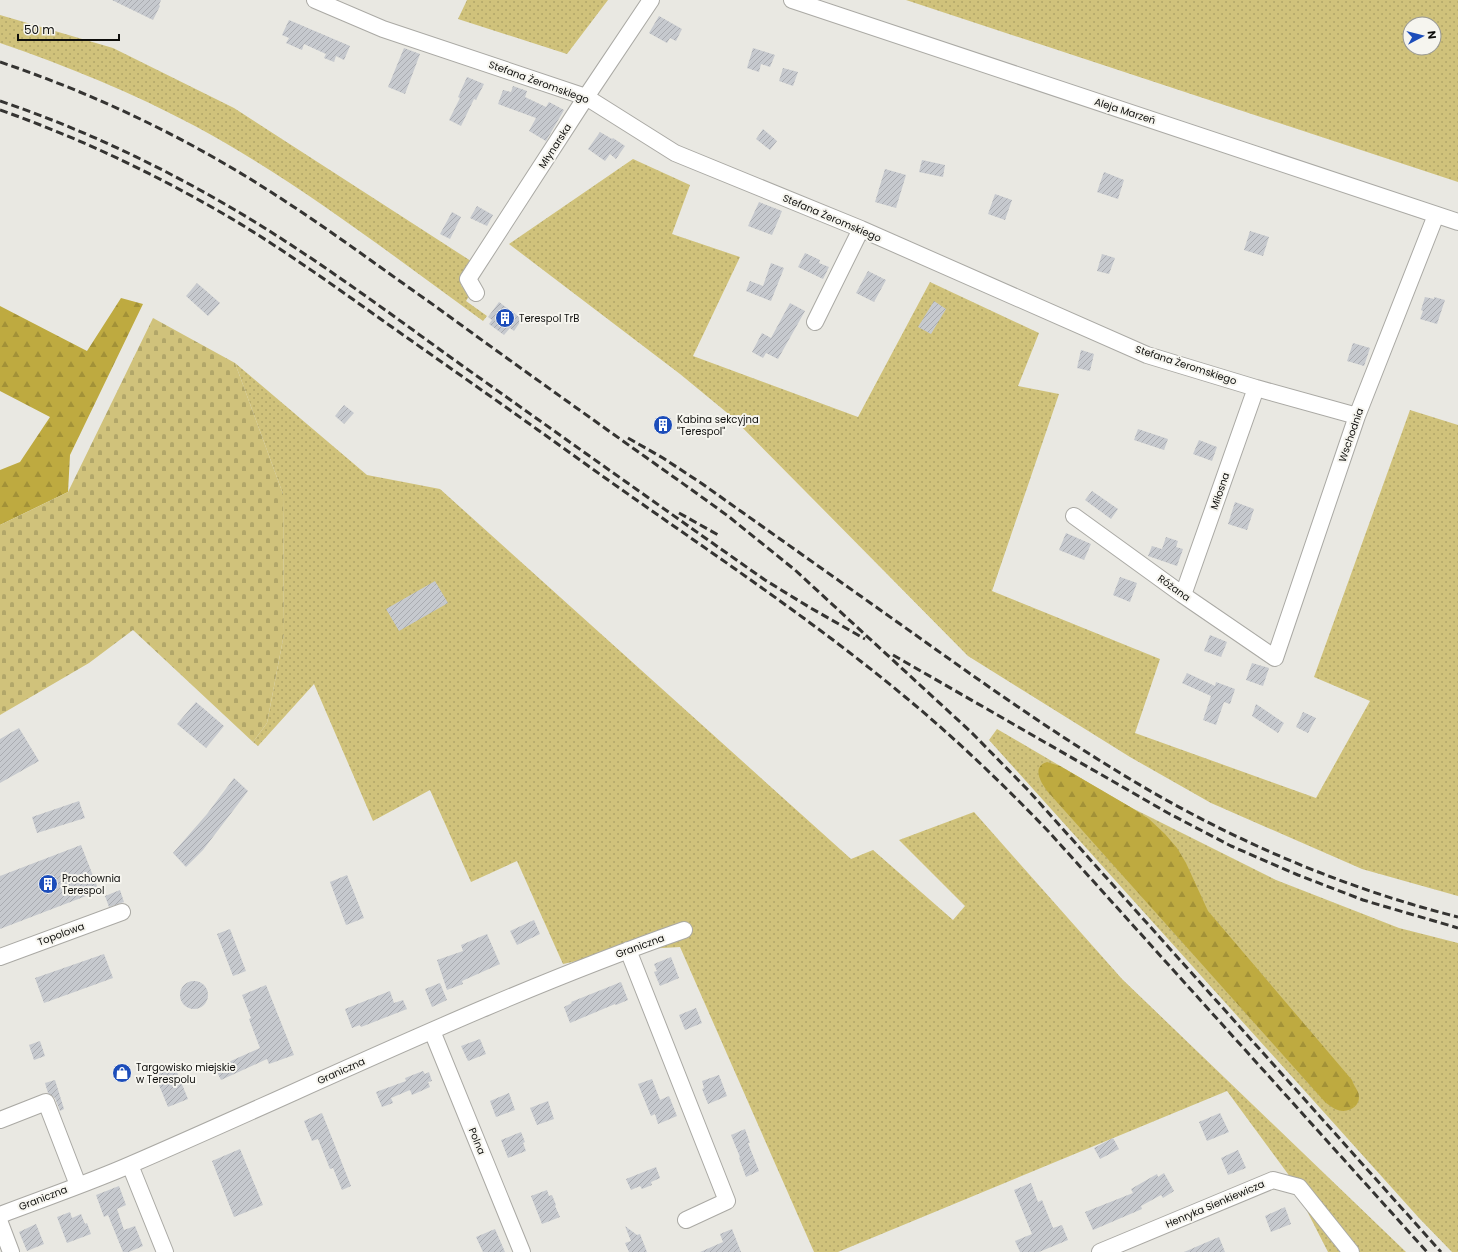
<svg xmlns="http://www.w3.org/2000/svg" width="1458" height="1252" font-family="Poppins,sans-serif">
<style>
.grass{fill:url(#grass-dots);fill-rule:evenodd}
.forest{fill:url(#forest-firs)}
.cemetery{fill:url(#cemetery-stones)}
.building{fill:url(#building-hatch)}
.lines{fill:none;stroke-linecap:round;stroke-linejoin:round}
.minor-casing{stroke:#aaa9a4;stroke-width:18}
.minor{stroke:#fff;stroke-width:16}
.rail{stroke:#353432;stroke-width:3;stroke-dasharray:8 4;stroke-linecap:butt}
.labels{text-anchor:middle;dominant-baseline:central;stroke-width:4;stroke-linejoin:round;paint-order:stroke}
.street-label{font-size:10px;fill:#0e0e0c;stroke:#f6f5ef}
.poi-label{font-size:10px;fill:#0e0e0c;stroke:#f6f5ef;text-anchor:start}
</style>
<defs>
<pattern id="grass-dots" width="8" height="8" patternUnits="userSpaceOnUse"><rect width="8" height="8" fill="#d0c27b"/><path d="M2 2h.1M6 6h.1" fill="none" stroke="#b1a669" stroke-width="1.8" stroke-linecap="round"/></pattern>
<pattern id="forest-firs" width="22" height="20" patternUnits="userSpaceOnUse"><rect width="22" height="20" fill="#beaa40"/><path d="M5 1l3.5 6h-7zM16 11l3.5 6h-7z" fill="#a29137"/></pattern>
<pattern id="cemetery-stones" width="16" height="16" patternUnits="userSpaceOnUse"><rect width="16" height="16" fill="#d0c27b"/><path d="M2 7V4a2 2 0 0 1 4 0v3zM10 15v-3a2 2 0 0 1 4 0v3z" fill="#b1a669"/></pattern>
<pattern id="building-hatch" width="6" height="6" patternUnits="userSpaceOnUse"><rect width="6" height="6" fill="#c6c9ce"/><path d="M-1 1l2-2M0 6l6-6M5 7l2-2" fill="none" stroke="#a9abb0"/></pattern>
</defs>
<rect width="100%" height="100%" fill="#e9e8e2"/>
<!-- grass -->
<path class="grass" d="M467,0H608L567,54L458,19Z
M906,0H1458V182ZM1410,24H1434V48H1410Z
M0,15L113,48L234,108L474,263L461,286L471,293L466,301L487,316L483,321C389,253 297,181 195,126C133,93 67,66 0,43Z
M633,159L690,185L672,234L740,257L693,356L858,417L930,282L1039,333L1018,386L1059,394L992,591L1160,659L1135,733L1316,798L1370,701L1314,677L1410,410L1458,425V896L1362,869L1211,803L1130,757L968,656L731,416L680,374L509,244Z
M235,363L367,475L440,489L851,859L873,850L953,920L965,906L899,840L974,812L1122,979L1406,1252H1328L1288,1174L1227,1091L838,1252H814L680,947L628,950L563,964L517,861L471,882L430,790L373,821L314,684L258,746L253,742L267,723L284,634L283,494Z
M997,729L1132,808L1276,880L1399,928L1458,943V1252H1452L1419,1218L989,740Z"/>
<!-- forest -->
<path class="forest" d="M121,298L143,304L70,455L68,492L0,525V470L20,462L50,417L0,391V306L87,351Z
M1047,762L1060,766L1132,808L1149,819L1165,834L1177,848L1186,863L1208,911L1352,1080C1353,1084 1356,1088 1358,1092C1363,1106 1348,1115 1335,1109C1331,1107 1328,1104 1325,1102L1048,792C1041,783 1031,767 1047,762Z"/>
<!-- cemetery -->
<path class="cemetery" d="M153,318L235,363L283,494L284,634L267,723L253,742L133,630L89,663L0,715V525L68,492Z"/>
<!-- building -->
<path class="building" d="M112,0H161L159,5L160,6L153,20Z
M659,16L682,29L676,41L670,38L667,43L649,33Z
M289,20L350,46L344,60L336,56L334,62L324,58L326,54L304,44L302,50L286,43L289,38L282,35Z
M404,48L420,54L405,94L388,87Z
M753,48L775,55L770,67L761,64L759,72L747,68Z
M783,68L798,72L793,86L779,81Z
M467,77L484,84L476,100L474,99L461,126L449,120L460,98L458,97Z
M513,86L527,91L525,97L546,107L549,102L564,110L546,141L529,131L536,118L498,104L503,90L511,92Z
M763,129L777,141L770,150L756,139Z
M600,132L612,139L613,138L625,146L616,159L610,154L605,161L588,149Z
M922,160L945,165L943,177L919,172Z
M885,169L906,175L896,208L875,202Z
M1104,172L1124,180L1118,199L1097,192Z
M995,194L1012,200L1005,220L988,214Z
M759,202L782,211L772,235L748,226Z
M477,206L493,215L487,226L470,218Z
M452,212L461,217L450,239L440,234Z
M1250,231L1269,237L1263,256L1244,250Z
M805,253L820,260L819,263L829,267L823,279L798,267Z
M1102,254L1115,258L1109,274L1097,271Z
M771,263L784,268L771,301L746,291L750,281L763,286Z
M868,271L886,280L874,302L856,293Z
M197,283L220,303L208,316L186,296Z
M1425,297L1434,299V297L1445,300L1437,324L1420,319L1423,311L1421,310Z
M934,301L946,309L931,334L918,327Z
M499,302L522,319L514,331L510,328L504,335L489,324L492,320L488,317Z
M790,303L805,311L778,359L766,353L763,358L752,352L762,333L771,338Z
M1353,343L1370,348L1364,366L1347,361Z
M1081,350L1094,354L1090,371L1077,368Z
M344,405L354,413L344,424L335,416Z
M1138,429L1168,439L1164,450L1134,440Z
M1199,440L1217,447L1212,461L1193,454Z
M1092,491L1118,509L1111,519L1085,500Z
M1235,502L1254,509L1247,530L1228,524Z
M1066,533L1091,544L1084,560L1059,550Z
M1166,537L1178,541L1176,547L1183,549L1177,566L1148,556L1152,546L1162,549Z
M1120,577L1137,583L1130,602L1113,595Z
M435,581L448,603L399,631L386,609Z
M1210,635L1227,642L1221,657L1204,651Z
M1252,663L1269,668L1263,686L1246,680Z
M1187,673L1215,686L1216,682L1235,689L1230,704L1224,702L1216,725L1203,720L1211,696L1182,683Z
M196,702L224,726L206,748L177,724Z
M1256,704L1284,723L1278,733L1252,716Z
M1303,712L1316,718L1308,733L1296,727Z
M19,728L39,761L0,783V739Z
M234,778L248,791L203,850L186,867L173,853L207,814Z
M79,801L85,818L37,833L32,817Z
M81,845L99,891L0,929V876Z
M347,875L364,918L346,925L330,882Z
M120,890L124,902L109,907L105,896Z
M534,920L540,934L517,945L510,931Z
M230,929L246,971L233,976L217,934Z
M487,934L500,964L462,981L463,984L447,990L437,960L463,951L461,945Z
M104,954L113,978L44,1003L35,978Z
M671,957L679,978L660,986L654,972L657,971L654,964Z
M180 995a14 14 0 1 1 28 0a14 14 0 1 1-28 0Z
M621,982L628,1000L616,1005L615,1004L570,1023L564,1007L572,1003L571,1002Z
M440,983L447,1000L432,1007L425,989Z
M266,985L294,1055L269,1064L267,1059L221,1080L215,1068L260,1048L249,1019L251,1018L242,995Z
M390,991L394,1003L403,1000L407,1009L361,1027L360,1025L352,1028L345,1009Z
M696,1008L702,1023L685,1030L679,1015Z
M480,1039L486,1054L468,1061L461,1046Z
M40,1041L45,1056L34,1060L29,1045Z
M174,1065L188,1099L168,1107L154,1073Z
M423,1071L425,1074L429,1072L432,1081L428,1082L430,1087L412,1095L410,1090L391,1098L393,1103L382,1107L376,1092L406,1081L405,1078Z
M719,1075L727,1096L708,1104L702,1089L704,1088L702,1081Z
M652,1079L660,1100L669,1096L677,1116L658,1124L655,1114L651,1116L638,1084Z
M55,1080L64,1109L60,1111L55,1098L48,1093L45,1083Z
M509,1093L515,1110L496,1117L490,1101Z
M548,1101L554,1119L537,1125L530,1108Z
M322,1113L351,1186L342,1190L333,1168L330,1169L318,1139L312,1141L304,1121Z
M1220,1113L1229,1132L1207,1141L1199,1122Z
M745,1129L750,1143H748L759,1171L746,1177L739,1158L740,1157L731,1135Z
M521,1132L525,1142L523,1143L526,1151L508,1158L501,1140Z
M1113,1138L1119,1149L1100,1159L1094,1148Z
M240,1149L263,1205L234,1217L212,1161Z
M1238,1150L1246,1168L1228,1175L1221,1158Z
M656,1167L660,1178L651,1182L652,1185L642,1189L640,1186L631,1190L626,1179Z
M1164,1173L1174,1191L1163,1198L1161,1195L1141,1206L1142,1209L1093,1230L1085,1212L1133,1193L1131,1189L1157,1174L1158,1177Z
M1031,1183L1038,1202L1042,1200L1053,1228L1062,1225L1068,1240L1039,1252H1020L1015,1241L1032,1234L1014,1190Z
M119,1186L126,1205L117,1209L124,1230L135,1226L143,1246L129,1252H123L108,1215L104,1217L96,1195Z
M547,1190L549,1196L552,1195L556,1205L555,1206L560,1217L542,1224L531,1196Z
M1285,1207L1291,1224L1271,1232L1265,1216Z
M70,1212L72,1218L81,1214L85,1224L87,1223L91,1234L67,1243L57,1217Z
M36,1224L44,1244L27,1251L19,1232Z
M625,1226L637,1235L640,1234L647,1252H629L625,1243L631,1241Z
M495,1229L505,1252H483L476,1237Z
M732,1229L741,1252H700L723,1242L720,1234Z
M1219,1237L1225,1252H1184Z"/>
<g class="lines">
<defs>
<path id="minor" d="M315,0L383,29L586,97L675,153L861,229L1147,355L1256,388L1357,416
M792,0L1458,222
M476,293L468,279L586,97L651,0
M815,322L861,229
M1074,516L1183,595L1275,658L1357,416L1436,215
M1183,595L1256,388
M628,950L727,1201L686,1220
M0,957L122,912
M432,1031L522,1252
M0,1120L46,1102L78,1185
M130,1165L165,1252
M0,1215C44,1198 89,1183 132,1164C315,1085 495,996 684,930
M0,1223L11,1252
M1100,1252L1273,1180L1299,1187L1351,1252"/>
</defs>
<!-- minor casing -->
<use href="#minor" class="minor-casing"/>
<!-- minor -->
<use href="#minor" class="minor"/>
<!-- rail -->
<path class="rail" d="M0,62C92,93 181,135 263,187C322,224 378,266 435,306C520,368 606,429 692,490L728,516L795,570L971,732L1028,790L1441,1252
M0,101C89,131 175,173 255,222C323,264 388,312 453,359C557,433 661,507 765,580L809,607L865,639
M0,110C77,137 151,172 222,213C277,245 330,283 382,320C450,368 519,416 587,465C693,541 804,613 904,696C955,738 1003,784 1049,832L1427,1252
M628,438L663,458L701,483C773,534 845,585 917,636C994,691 1071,745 1152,792C1248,847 1351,890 1458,917
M679,513L720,536
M893,655L1168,813L1231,846L1298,875L1363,900L1458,928"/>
</g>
<!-- icons -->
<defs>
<symbol id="building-disc" viewBox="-11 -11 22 22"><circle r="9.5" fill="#1c4dba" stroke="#f6f5ef"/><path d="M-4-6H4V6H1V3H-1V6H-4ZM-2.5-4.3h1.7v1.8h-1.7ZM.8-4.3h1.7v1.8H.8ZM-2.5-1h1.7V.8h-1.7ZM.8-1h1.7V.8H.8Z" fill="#fff"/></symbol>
<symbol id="shop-disc" viewBox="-11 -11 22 22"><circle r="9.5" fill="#1c4dba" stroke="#f6f5ef"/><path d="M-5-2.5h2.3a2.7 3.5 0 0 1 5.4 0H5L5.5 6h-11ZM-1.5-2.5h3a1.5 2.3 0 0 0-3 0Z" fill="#fff"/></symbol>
</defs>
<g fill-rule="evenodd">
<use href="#building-disc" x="494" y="307" width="22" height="22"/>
<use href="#building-disc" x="652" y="414" width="22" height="22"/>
<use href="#building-disc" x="37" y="873" width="22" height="22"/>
<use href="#shop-disc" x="111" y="1062" width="22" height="22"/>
</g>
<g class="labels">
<!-- street labels -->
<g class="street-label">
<text transform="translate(539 82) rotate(20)">Stefana Żeromskiego</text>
<text transform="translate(1125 111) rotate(18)">Aleja Marzeń</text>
<text transform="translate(555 146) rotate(-57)">Młynarska</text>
<text transform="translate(832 218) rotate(23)">Stefana Żeromskiego</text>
<text transform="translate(1186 365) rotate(18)">Stefana Żeromskiego</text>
<text transform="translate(1351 435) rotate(-71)">Wschodnia</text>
<text transform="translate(1220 491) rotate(-71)">Miłosna</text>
<text transform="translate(1174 588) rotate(36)">Różana</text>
<text transform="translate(61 934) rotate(-20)">Topolowa</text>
<text transform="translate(640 946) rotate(-20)">Graniczna</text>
<text transform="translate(341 1071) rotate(-24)">Graniczna</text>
<text transform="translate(477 1141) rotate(68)">Polna</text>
<text transform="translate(43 1198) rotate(-21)">Graniczna</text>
<text transform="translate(1215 1204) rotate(-23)">Henryka Sienkiewicza</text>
</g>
<!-- poi labels -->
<g class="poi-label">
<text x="519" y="318">Terespol TrB</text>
<text x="677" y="419">Kabina sekcyjna<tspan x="677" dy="12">"Terespol"</tspan></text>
<text x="62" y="878">Prochownia<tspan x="62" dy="12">Terespol</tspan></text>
<text x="136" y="1067">Targowisko miejskie<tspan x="136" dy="12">w Terespolu</tspan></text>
</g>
</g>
<!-- north arrow -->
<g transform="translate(1422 36) rotate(83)"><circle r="19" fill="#f6f5ef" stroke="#999994"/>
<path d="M0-3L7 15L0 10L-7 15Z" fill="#1c4dba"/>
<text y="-6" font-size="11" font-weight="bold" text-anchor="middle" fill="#0e0e0c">N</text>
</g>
<!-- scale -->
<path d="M18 34v6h101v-6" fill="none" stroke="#0e0e0c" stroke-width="2"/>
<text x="24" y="34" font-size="12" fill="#0e0e0c" stroke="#f6f5ef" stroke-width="3" paint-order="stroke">50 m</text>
</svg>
